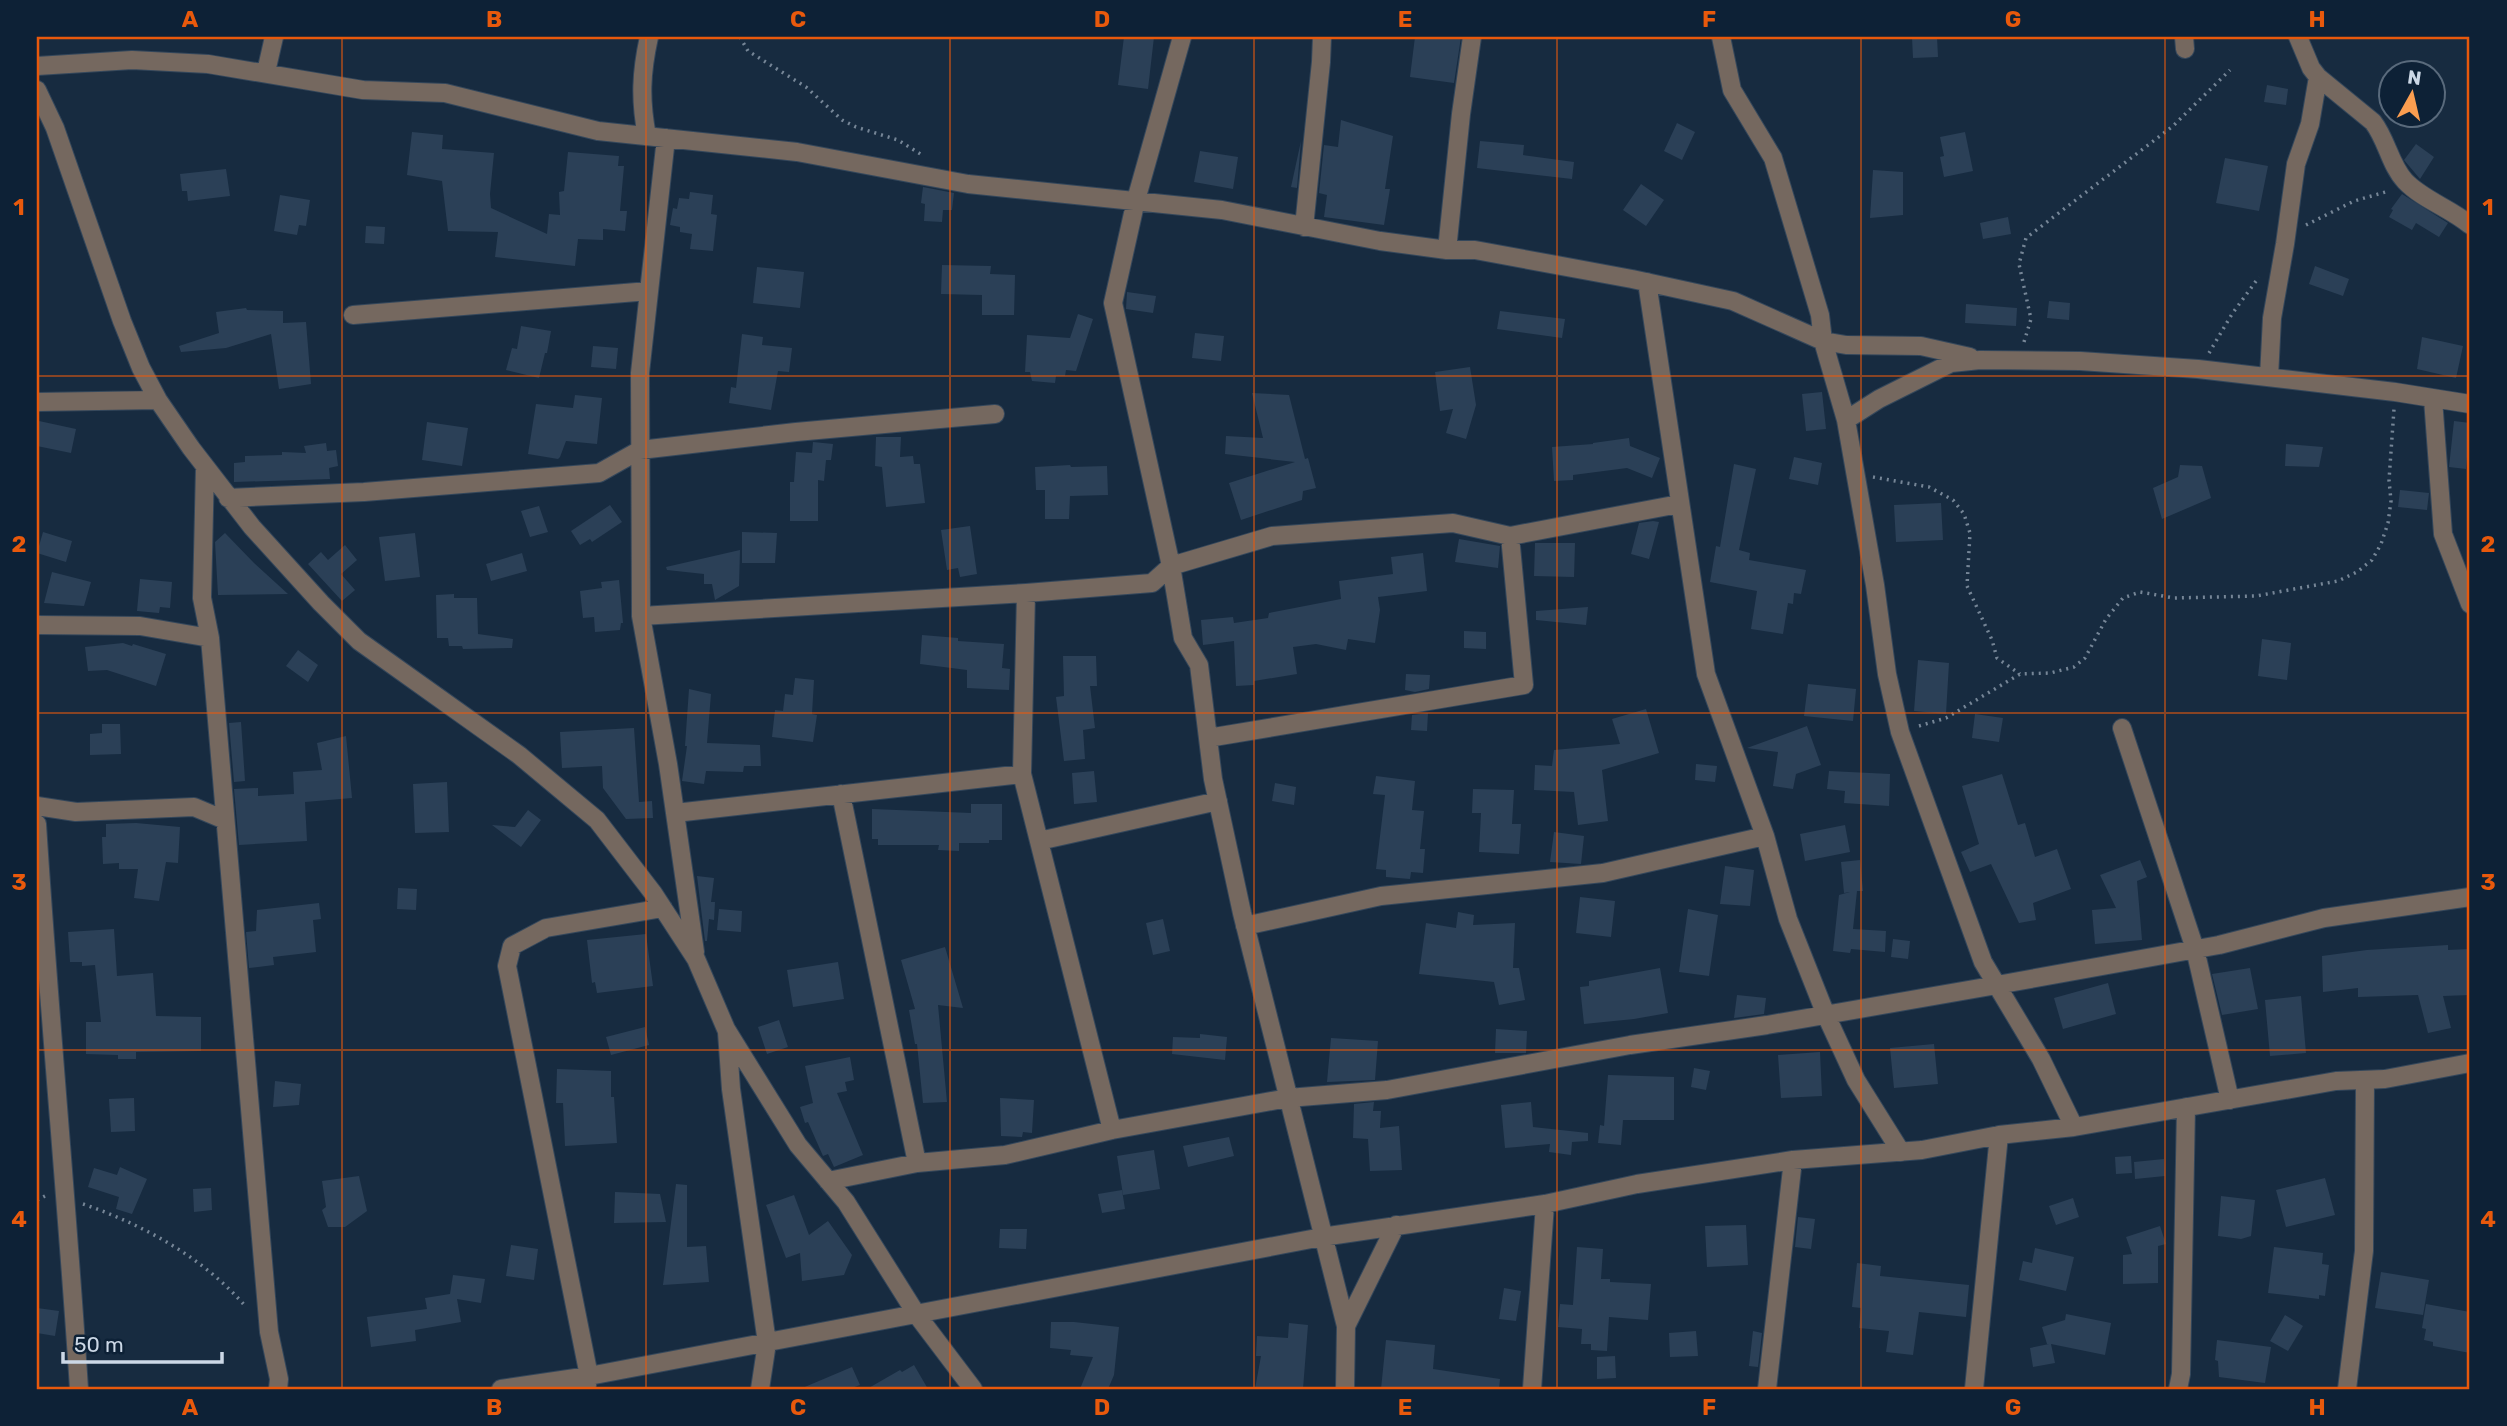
<svg xmlns="http://www.w3.org/2000/svg" width="2507" height="1426" font-family="Rubik,sans-serif">
<style>
.building{fill:#2b4057}
.lines{fill:none;stroke-linecap:round;stroke-linejoin:round}
.minor-casing{stroke:#34475b;stroke-width:20}
.path{stroke:#768697;stroke-width:3.5;stroke-dasharray:2 5;stroke-linecap:butt}
.minor{stroke:#75685f;stroke-width:18}
.grid{fill:none;stroke:#e8590c;stroke-width:2;stroke-opacity:0.55}
.neatline{fill:none;stroke:#e8590c;stroke-width:2.5}
.grid-label{font-size:23px;text-anchor:middle;font-weight:bold;fill:#e8590c}
</style>
<rect width="100%" height="100%" fill="#172b40"/>
<!-- building -->
<path class="building" d="M1124,37H1154L1148,89L1118,85Z
M1415,37H1461L1454,83L1410,77Z
M1912,37H1937L1938,57L1913,58Z
M2267,85L2288,89L2286,105L2264,102Z
M1341,120L1393,136L1385,189H1390L1384,225L1324,217L1327,195L1319,193L1324,145L1338,147Z
M1677,123L1695,132L1682,160L1664,151Z
M412,132L443,135L442,149L494,153L490,194L491,208L547,234L549,214L560,215L559,192L564,191L568,152L619,156L618,166H624L620,211H627L625,231L603,229V240L578,239L575,266L495,257L498,232L448,231L442,181L407,175Z
M1965,132L1973,171L1944,177L1940,157L1944,156L1940,137Z
M1301,141L1297,188L1291,187Z
M1480,141L1524,145L1523,155L1574,162L1572,179L1477,168Z
M2416,144L2434,157L2420,179L2404,160Z
M1200,151L1238,157L1233,189L1194,182Z
M2225,158L2268,166L2259,211L2216,203Z
M226,169L230,196L188,201L187,191H182L180,174Z
M1873,170L1903,172V215L1870,218Z
M1641,184L1664,200L1646,226L1623,210Z
M923,187L954,193L952,210H943L942,222L924,221L925,204L921,203Z
M690,192L713,195L711,214L717,215L713,251L690,249L692,234L680,232V227L670,225L673,208L677,209L679,198L689,199Z
M2402,194L2448,223L2439,237L2416,223L2412,230L2389,217L2393,210L2391,209Z
M280,195L310,200L306,226L299,225L297,235L274,231Z
M2008,217L2011,234L1983,239L1980,223Z
M366,226L385,227L384,244L365,243Z
M942,265L991,266L990,274L1015,275L1014,315H982V295L941,294Z
M2315,266L2349,279L2343,296L2309,284Z
M757,267L804,272L800,308L753,303Z
M1127,292L1156,296L1153,313L1126,309Z
M2049,301L2070,303L2069,320L2047,318Z
M1966,304L2017,308L2016,326L1965,323Z
M246,308L247,310L283,311V323L306,322L311,384L279,389L271,334L226,348L181,352L179,346L219,333L216,312Z
M1500,311L1565,319L1562,338L1497,329Z
M1078,314L1093,319L1076,371L1066,370L1065,376H1056L1055,383L1032,381L1030,372H1025L1027,335L1070,338Z
M521,326L551,331L547,353H545L539,378L506,370L512,348L517,349Z
M1195,333L1224,336L1221,361L1192,358Z
M742,334L763,337L762,345L792,348L789,372L778,371L771,410L729,403L731,387L736,388Z
M2422,337L2463,346L2456,378L2417,369Z
M593,346L618,348L616,369L591,367Z
M1470,367L1476,405L1466,439L1446,433L1453,409L1440,411L1435,372Z
M1822,392L1826,429L1806,431L1802,394Z
M1252,393L1289,395L1305,459L1308,458L1316,488L1303,491L1302,500L1241,520L1229,483L1295,462L1225,454L1226,436L1263,438Z
M575,395L602,398L597,444L566,441L560,457L558,459L528,454L536,404L573,408Z
M39,421L76,429L71,453L37,446Z
M2454,421L2470,423L2466,469L2449,467Z
M427,422L468,428L462,466L422,460Z
M876,437H901L900,457L913,456L914,464H920L925,503L886,507L882,467L875,466Z
M1629,438L1630,446L1660,458L1652,478L1627,468L1573,475V480L1554,481L1552,447L1593,444V443Z
M813,442L833,444L831,460H826L824,481L818,480V521H790V482H794L796,452L812,453Z
M326,443L327,451L336,450L338,466L329,468L330,479L234,482V463L245,462V456L282,455V452L306,453L304,446Z
M2286,444L2323,447L2319,467L2285,466Z
M1794,457L1822,463L1818,485L1789,479Z
M1734,464L1756,469L1739,550L1750,553L1749,560L1806,570L1801,594L1794,593L1793,604L1788,603L1783,634L1751,629L1757,591L1710,582L1716,546L1720,547Z
M1070,465L1071,467L1107,466L1108,495L1070,496L1069,519H1045V490H1036L1035,467Z
M2180,465L2202,466L2211,498L2162,519L2153,488L2178,477Z
M2400,490L2429,493L2427,510L2398,507Z
M1941,503L1943,540L1896,542L1894,505Z
M610,505L622,522L592,542L590,539L580,545L571,531Z
M539,506L548,532L530,537L521,511Z
M1653,521L1659,522L1649,559L1631,554L1639,523Z
M970,526L977,574L960,577L958,568L947,570L941,530Z
M43,532L72,541L66,562L37,553Z
M742,532L777,533L775,563H742Z
M225,533L254,563L288,594L218,595L215,542Z
M415,533L420,577L385,581L379,537Z
M1459,539L1500,546L1498,568L1455,562Z
M1535,543H1575L1574,577L1534,576Z
M345,545L357,560L341,574L355,590L342,601L308,564L321,552L328,560Z
M740,550L739,586L715,600L712,584H704V574L667,570L666,567Z
M522,553L527,571L491,581L486,564Z
M1423,553L1427,591L1378,597L1380,610L1375,643L1348,639L1346,650L1316,644L1293,647L1297,674L1254,681V685L1236,686L1234,641L1203,645L1201,620L1233,617L1234,623L1268,618L1269,613L1341,599L1339,581L1393,574L1391,557Z
M52,572L91,582L84,606L44,603Z
M140,579L172,582L170,608L160,607L159,613L137,611Z
M619,580L623,623H621L620,630L595,632L594,617L583,618L580,591L602,588L601,582Z
M454,594V598H477L478,634L513,639L512,648L463,649L462,646H449L448,638H437L436,595Z
M1588,607L1586,625L1536,620V611Z
M1464,631L1486,632V649L1464,648Z
M922,635L958,638V641L1004,644L1002,668L1010,669L1009,690L967,688V670L920,664Z
M2262,639L2291,643L2287,680L2258,676Z
M123,643L132,646L133,644L166,654L156,686L107,670L88,671L85,647Z
M298,650L318,665L308,682L286,666Z
M1063,656H1096L1097,686H1090L1095,728L1083,730L1085,759L1064,761L1056,697L1064,696Z
M1918,660L1949,663L1946,714L1914,711Z
M1406,674L1430,675L1429,689L1415,692L1405,690Z
M795,678L814,680L812,714L817,715L813,742L772,737L775,710L783,711L785,694L793,695Z
M1808,684L1856,689L1853,721L1804,716Z
M689,689L711,694L707,743L760,745L761,766H744L743,772L706,771L704,784L682,781L687,746H685Z
M1646,709L1659,753L1602,770L1608,821L1578,825L1574,792L1534,790L1535,765L1552,766L1554,750L1620,744L1612,719Z
M1428,713L1427,731L1411,730L1412,715Z
M1975,714L2003,718L1999,742L1972,738Z
M241,722L245,781L234,782L229,723Z
M102,724H120L121,754L90,755V734L102,733Z
M1807,726L1821,765L1796,774L1793,789L1773,786L1778,752L1747,748Z
M634,728L639,802L652,801L653,818L626,819L603,788L602,766L562,768L560,732Z
M346,736L352,798L305,802L307,841L239,845L234,789L258,788V796L294,794L293,772L322,770L317,743Z
M1696,764L1717,766L1715,782L1695,780Z
M1094,771L1097,802L1074,804L1072,773Z
M1829,771L1890,774L1889,806L1844,803L1845,791L1827,789Z
M2002,774L2018,825L2025,823L2035,857L2057,849L2071,889L2033,903L2036,920L2019,923L1991,864L1970,872L1961,852L1979,844L1962,786Z
M1376,776L1415,781L1412,810L1424,811L1420,849H1425L1423,873L1411,872L1410,879L1386,877V870L1376,869L1385,795L1373,794Z
M447,782L449,832L415,833L413,784Z
M1275,783L1296,787L1294,805L1272,801Z
M1473,789L1514,790L1512,824H1521L1519,854L1479,852L1481,813H1472Z
M971,804H1002V840H989V843H959V851L938,850L939,845H878V839H872V809L971,813Z
M528,810L541,820L521,847L492,825L515,827Z
M136,823L180,827L178,863L166,862L159,901L134,898L138,869H119V863L103,864L102,837H106V824Z
M1845,825L1850,852L1805,861L1800,834Z
M1554,832L1584,836L1581,864L1550,862Z
M1860,860L1863,891H1857L1853,929L1886,931L1885,952L1851,949L1850,953L1833,951L1839,895L1850,892L1844,893L1841,862Z
M2140,860L2147,877L2137,881L2142,940L2095,944L2092,910L2116,908L2100,875Z
M1725,866L1754,870L1750,906L1720,904Z
M697,876L714,878L711,902H715L714,920L709,919L707,941H705Z
M398,888L417,889L416,910L397,909Z
M1580,897L1615,901L1611,937L1576,933Z
M319,903L321,919L313,920L316,952L273,957L274,965L249,968L246,932L256,931L257,910Z
M719,909L742,911L741,932L717,930Z
M1688,909L1718,915L1709,976L1679,972Z
M1458,912L1474,915L1473,925L1515,923L1513,968H1519L1525,1000L1499,1005L1494,982L1419,974L1426,923L1456,928Z
M1163,919L1170,951L1153,955L1146,923Z
M114,929L117,976L153,973L156,1016L201,1017V1051L136,1052V1059H118V1055L86,1054V1022H101L95,965L82,966V962H70L68,932Z
M646,934L653,986L597,993L595,982L592,983L587,940Z
M1893,939L1910,941L1908,959L1891,957Z
M2448,945V950L2470,949V995L2443,996L2451,1028L2428,1033L2418,995L2358,997V988L2323,992L2322,956L2367,950Z
M945,947L963,1008L938,1005L947,1102L923,1103L917,1044H915L909,1010L915,1009L901,960Z
M838,962L844,999L793,1007L787,970Z
M1660,968L1668,1013L1634,1019L1584,1024L1580,987L1589,986V981Z
M2250,968L2258,1009L2222,1015L2212,974Z
M2108,983L2116,1014L2063,1029L2054,998Z
M1737,995L1766,998L1764,1014L1734,1018Z
M2301,996L2306,1053L2270,1056L2265,1000Z
M779,1020L788,1047L767,1054L758,1027Z
M645,1027L649,1045L611,1055L606,1037Z
M1496,1029L1527,1031L1526,1053H1495Z
M1200,1034L1227,1037L1225,1060L1172,1054L1173,1037L1200,1038Z
M1331,1038L1378,1041L1375,1080L1327,1082Z
M1934,1044L1938,1084L1894,1088L1890,1048Z
M1820,1052L1822,1096L1781,1098L1778,1055Z
M850,1057L854,1080L845,1082L847,1091L837,1093L863,1155L834,1167L828,1154L823,1156L808,1122L805,1123L800,1107L813,1103L805,1066Z
M1694,1068L1710,1071L1706,1090L1691,1087Z
M557,1069L611,1071V1097H614L617,1143L565,1146L563,1103H556Z
M1608,1075L1674,1077V1120H1623L1621,1145L1598,1143L1600,1125L1604,1126Z
M275,1081L301,1084L299,1105L273,1107Z
M134,1098L135,1131L111,1132L109,1099Z
M1000,1098L1034,1100L1032,1133L1023,1132L1022,1137L1001,1136Z
M1374,1102L1373,1111H1381L1380,1128L1399,1126L1402,1170L1370,1171L1368,1139L1353,1138L1354,1104Z
M1531,1102L1533,1127L1588,1133V1141L1572,1142L1571,1155L1549,1152L1550,1144L1505,1148L1501,1105Z
M1229,1137L1234,1156L1188,1167L1183,1146Z
M1154,1150L1160,1189L1123,1195L1117,1156Z
M2131,1156L2132,1173L2116,1174L2115,1157Z
M2164,1159L2165,1176L2135,1179L2134,1162Z
M120,1167L147,1179L132,1214L116,1209L119,1197L88,1187L94,1168L117,1175Z
M359,1176L367,1211L345,1227H328L322,1210L326,1207L322,1181Z
M2325,1178L2335,1215L2286,1227L2276,1190Z
M676,1184L687,1185V1247L706,1246L709,1282L663,1285Z
M211,1188L212,1210L194,1212L193,1189Z
M1122,1190L1125,1209L1102,1213L1098,1194Z
M615,1192L660,1194L666,1222L614,1223Z
M794,1195L809,1235L828,1221L852,1255L844,1275L802,1281L800,1253L786,1258L766,1205Z
M2221,1196L2255,1200L2251,1236L2241,1239L2218,1236Z
M2073,1198L2079,1217L2056,1225L2049,1206Z
M1798,1217L1815,1219L1811,1249L1795,1247Z
M1746,1225L1748,1265L1707,1267L1705,1226Z
M2160,1226L2166,1244L2158,1246V1283L2123,1284V1255L2132,1254L2126,1237Z
M1000,1229H1027L1026,1249L999,1248Z
M511,1245L538,1249L534,1280L506,1276Z
M1577,1247L1603,1249L1601,1279H1610V1282L1651,1284L1648,1320L1609,1317L1607,1351L1591,1350V1344H1581L1582,1329L1558,1327L1560,1304L1573,1305Z
M2274,1247L2323,1253L2322,1264L2329,1265L2325,1296L2319,1295V1299L2268,1293Z
M2035,1248L2074,1257L2066,1291L2019,1280L2023,1261L2032,1263Z
M1857,1263L1881,1266L1880,1276L1969,1285L1966,1317L1919,1312L1913,1355L1886,1352L1889,1331L1859,1328L1861,1308L1852,1307Z
M2381,1272L2429,1280L2423,1315L2375,1308Z
M453,1275L485,1279L481,1303L457,1299L461,1322L415,1330L416,1341L371,1347L367,1317L427,1309L425,1298L450,1294Z
M1504,1288L1521,1291L1516,1321L1499,1319Z
M2426,1304L2470,1312V1353L2433,1346V1342L2424,1340L2426,1329L2422,1328Z
M37,1308L59,1311L55,1336L37,1333Z
M2066,1314L2111,1323L2105,1355L2051,1344L2055,1363L2033,1367L2030,1348L2049,1344H2047L2042,1327L2065,1320Z
M2285,1315L2303,1326L2288,1351L2270,1341Z
M1051,1322H1074L1119,1327L1114,1375L1108,1389H1080L1093,1357L1070,1355L1071,1350L1050,1348Z
M1289,1323L1308,1325L1303,1389H1255L1261,1356H1256L1257,1336L1288,1338Z
M1696,1331L1698,1356L1670,1357L1669,1333Z
M1753,1331L1762,1333L1758,1367L1749,1366Z
M1386,1340L1435,1345L1433,1369L1500,1379L1499,1389H1381Z
M2217,1340L2271,1347L2265,1383L2219,1377L2218,1361L2215,1360Z
M1615,1356L1616,1378L1597,1379V1357Z
M914,1365L928,1389H867L900,1370L902,1372Z
M852,1367L860,1385L849,1389H800Z"/>
<g class="lines">
<defs>
<path id="minor" d="M1182,37L1136,200L1113,303L1171,566L1183,638L1199,665L1213,779L1242,913L1346,1326L1345,1389
M1721,37L1732,90L1773,158L1820,315L1823,341L1846,345L1921,346L1970,357
M2184,37L2185,49
M2298,37L2311,68L2318,77L2373,122C2387,140 2390,165 2405,181C2423,200 2450,208 2470,225
M37,66L132,60L208,64L363,90L445,93L598,131L797,152L968,184L1222,210L1380,241L1447,250H1475L1632,279L1733,301L1823,341L1846,420L1875,585L1887,674L1900,732L1983,962L2041,1059L2074,1127
M266,72L274,37
M37,90L55,128L122,321L141,368L158,400L191,448L252,527L321,603L359,641L519,755L597,820L653,893L696,959L726,1029L798,1145L846,1202L917,1315L973,1389
M647,136C640,100 641,73 649,37
M666,138L640,373L641,616L668,764L695,952
M1304,227L1321,62L1322,37
M1447,250L1461,114L1472,37
M1647,282L1706,674L1765,836L1788,919L1826,1015L1856,1080L1901,1152
M353,315L649,291
M2269,377L2272,318L2285,244L2296,164L2310,124L2318,77
M2433,399L2443,534L2470,604
M37,402L158,400
M1846,420L1879,399L1951,363L1980,360L2080,361L2198,369L2395,392L2470,404
M228,498L364,492L599,473L640,450L796,432L995,414
M1026,593L1022,774L1112,1130
M641,616L1026,593L1152,583L1171,566L1272,536L1453,523L1510,536L1679,504
M37,625L140,626L210,638L202,598L205,467
M210,638L269,1332L279,1379L278,1389
M2122,728L2195,949L2230,1100
M1208,738L1524,685L1510,536
M841,794L917,1163
M37,806L76,812L194,807L225,820
M675,813L1022,774
M37,824C49,1013 67,1201 79,1389
M1039,841L1218,801
M1245,926L1381,896L1603,873L1765,836
M727,1032L731,1089L767,1343L760,1389
M828,1181L917,1163L1005,1155L1112,1130L1288,1098L1387,1090L1630,1045L1767,1025L1997,985L2219,945L2324,918L2470,897
M1346,1326L1396,1225
M501,1389L589,1376L1322,1237L1545,1204L1637,1184L1793,1160L1922,1150L1999,1135L2074,1127L2336,1081L2385,1079L2470,1063
M586,1389L589,1376L507,966L512,946L546,928L663,908
M1532,1389L1545,1204
M1767,1389L1793,1160
M1974,1389L1999,1135
M2178,1389L2181,1374L2186,1107
M2347,1389L2364,1251L2365,1080"/>
</defs>
<!-- minor casing -->
<use href="#minor" class="minor-casing"/>
<!-- path -->
<path class="path" d="M740,37L748,51L806,87L842,120L856,127L898,140L922,155
M2306,225L2354,201L2389,191
M2024,342L2031,319L2019,264L2026,238L2173,126L2230,70
M2209,353L2232,314L2259,277
M1873,477L1929,487L1953,500L1964,514L1970,533L1967,586L1992,640L1997,658L2020,674
M1919,726L1946,718L2020,674L2050,673L2074,667L2085,658L2106,619L2123,598L2140,592L2174,598L2256,596L2338,581L2357,572L2372,560L2381,544L2388,523L2391,501L2389,480L2394,409
M37,1200L45,1196
M83,1204C144,1225 204,1258 246,1307"/>
<!-- minor -->
<use href="#minor" class="minor"/>
</g>
<!-- grid -->
<path class="grid" d="M342,37V1389M646,37V1389M950,37V1389M1254,37V1389M1557,37V1389M1861,37V1389M2165,37V1389M37,376H2470M37,713H2470M37,1050H2470"/>
<!-- border -->
<rect width="2507" height="1426" fill="none" stroke="#0d2136" stroke-width="77"/>
<!-- north arrow -->
<g transform="translate(2412 94) rotate(8)"><circle r="33" fill="#0d2136" stroke="#596a7c" stroke-width="2"/>
<path d="M0-5L12 26L0 18L-12 26Z" fill="#fb9e50"/>
<text y="-10" font-size="19" font-weight="bold" text-anchor="middle" fill="#ccd8e6">N</text>
</g>
<!-- scale -->
<path d="M63 1352v10h159v-10" fill="none" stroke="#ccd8e6" stroke-width="3.5"/>
<text x="74" y="1352" font-size="21" fill="#ccd8e6" stroke="#0d2136" stroke-width="5" paint-order="stroke">50 m</text>
<rect x="38" y="38" width="2430" height="1350" class="neatline"/>
<g class="grid-label">
<text x="190" y="27">A</text>
<text x="494" y="27">B</text>
<text x="798" y="27">C</text>
<text x="1102" y="27">D</text>
<text x="1405" y="27">E</text>
<text x="1709" y="27">F</text>
<text x="2013" y="27">G</text>
<text x="2317" y="27">H</text>
<text x="19" y="215">1</text>
<text x="2488" y="215">1</text>
<text x="19" y="552">2</text>
<text x="2488" y="552">2</text>
<text x="19" y="890">3</text>
<text x="2488" y="890">3</text>
<text x="19" y="1227">4</text>
<text x="2488" y="1227">4</text>
<text x="190" y="1415">A</text>
<text x="494" y="1415">B</text>
<text x="798" y="1415">C</text>
<text x="1102" y="1415">D</text>
<text x="1405" y="1415">E</text>
<text x="1709" y="1415">F</text>
<text x="2013" y="1415">G</text>
<text x="2317" y="1415">H</text>
</g>
</svg>
